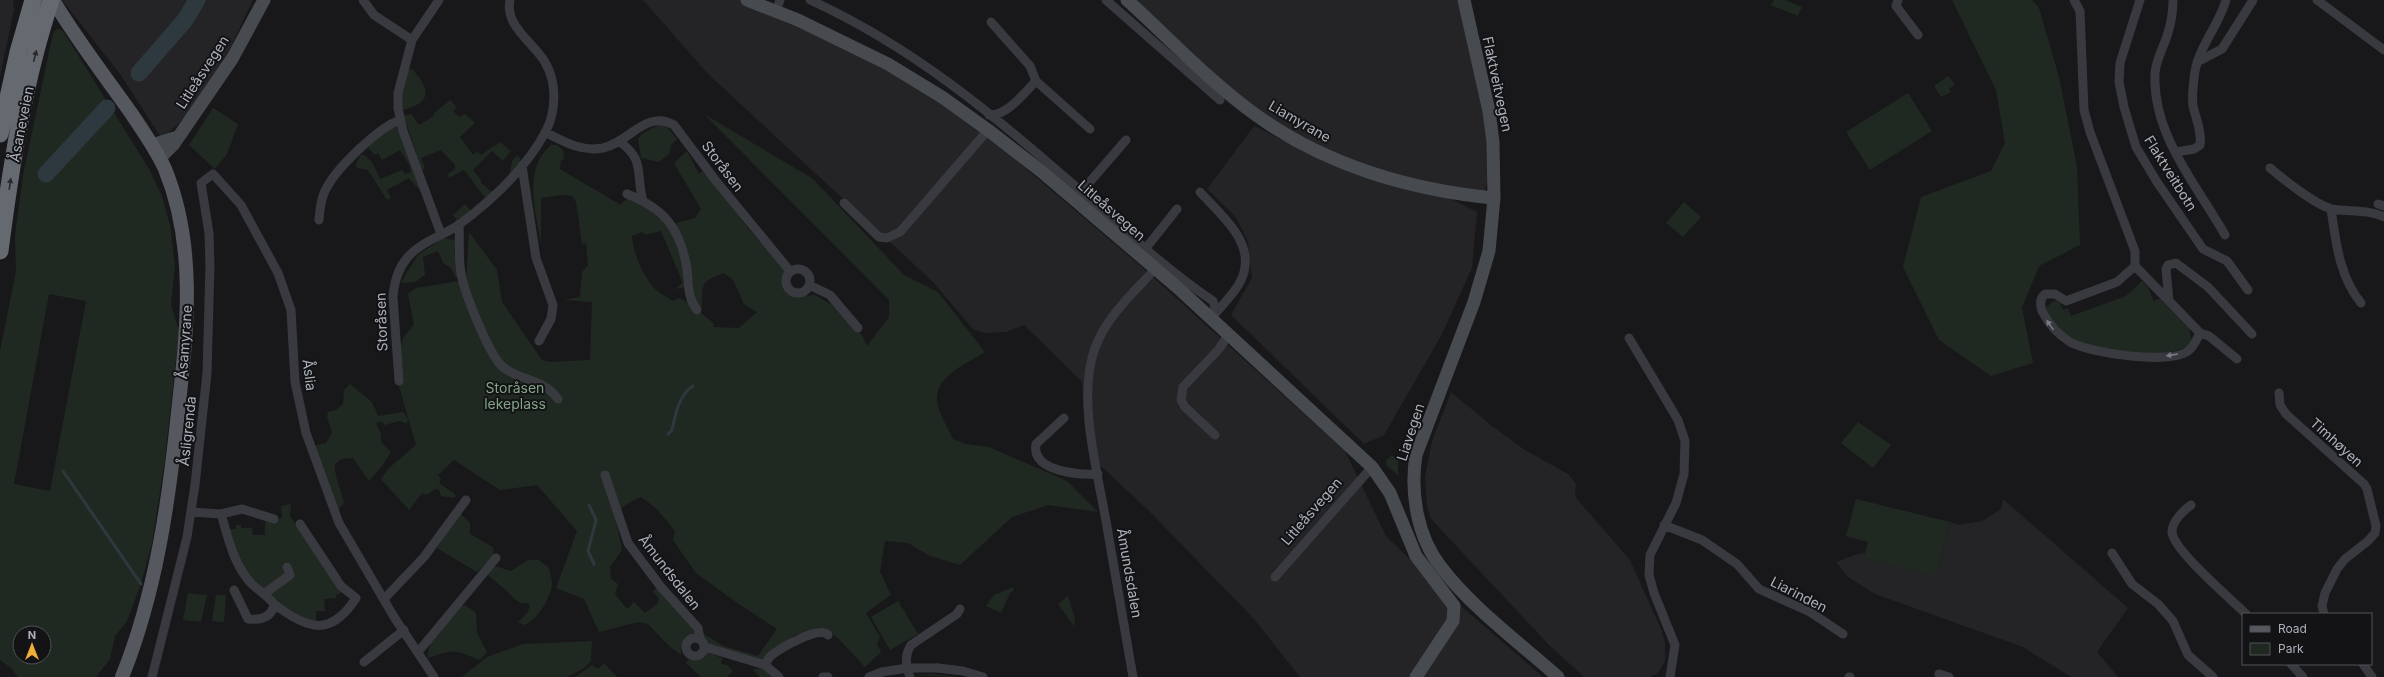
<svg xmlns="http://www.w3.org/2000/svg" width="2384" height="677" font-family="Inter,sans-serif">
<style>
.built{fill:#242427}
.green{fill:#202921;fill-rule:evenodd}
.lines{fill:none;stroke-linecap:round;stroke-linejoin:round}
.stream{stroke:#2e383f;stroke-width:3}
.river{stroke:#2e383f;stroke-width:17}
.street{stroke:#393a3f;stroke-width:9}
.secondary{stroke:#474a4f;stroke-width:13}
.primary{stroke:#55585e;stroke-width:14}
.highway{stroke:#656970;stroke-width:17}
.street-bridge{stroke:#393a3f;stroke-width:9}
.oneway{fill:#28282c}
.oneway2{fill:#787b83}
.labels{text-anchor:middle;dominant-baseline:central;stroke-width:4;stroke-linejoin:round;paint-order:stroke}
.street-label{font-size:14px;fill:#abb0ba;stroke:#131315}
.park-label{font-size:14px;fill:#82a484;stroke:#131315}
</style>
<rect width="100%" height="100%" fill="#18181a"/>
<!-- built -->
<path class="built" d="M0,0H13L14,9L0,77Z
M62,0H253L206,98L162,139L120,74Z
M643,0H757L957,106L1030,172L1143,268L1345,451L1386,536L1432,581L1543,677H1300L1254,619L1149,511L1090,456L1085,428L1082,382L1024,325L1006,332L985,333L973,329L932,281L708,74Z
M1130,0H1463L1488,99L1489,177L1483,196H1445L1477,212L1472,268L1441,336L1384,435L1364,444L1231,315L1252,278L1248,242L1236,217L1207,189L1254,126L1330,164L1255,110Z
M1451,392L1492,426L1525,450L1568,474L1576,484L1575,493L1577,499L1630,560L1661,629L1665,642V661L1658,673L1650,677H1584L1548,644L1431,519L1427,506L1425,477L1432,441Z
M2003,499L2128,608L2097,652L2118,677H2071L2023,647L1875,594L1848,577L1836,562L1858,554L1865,553L1937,572L1950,522L1959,525L1982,521L2001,509Z"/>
<!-- green -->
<path class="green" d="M1774,0H1785L1802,7L1798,16L1771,5Z
M1952,0H2032L2039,8L2059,77L2077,166L2080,245L2039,266L2022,308L2033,363L1991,376L1939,340L1903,267L1921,197L1991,171L2005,143L1996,90Z
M57,29L61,30L65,34L149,169L162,196L170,225L175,265L171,305L179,331L164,466L152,543L141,584L127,621L115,636L110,659L96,677H18L11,668L0,660V351L16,271L15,235L23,175L53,33ZM49,294L86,301L50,491L14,484ZM20,633H44V657H20Z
M412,69C431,90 432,102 403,110L400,99L407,70Z
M1948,76L1955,84L1949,89L1951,92L1941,97L1934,86Z
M1908,93L1932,131L1870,170L1846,132Z
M450,100L457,107L453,111L459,117L465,114L475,123L460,137L473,155L477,151L481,155L500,142L511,151L503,161L492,151L473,170L481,180V183L492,192C497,187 507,179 510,172C512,165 510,161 517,155L520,158L521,162L486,199L465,171L463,170L449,178L448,174L455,169V165L441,150L421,158L425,168L422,170L404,116L411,114L419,125L434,116V113Z
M213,108L238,124L227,154L215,169L189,145Z
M704,114L813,179L904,275L938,292L985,352C967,364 934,376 937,402C939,414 948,428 953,439L966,444L989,447L1067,481L1098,512L1048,505L1012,517L960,565L930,556L908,543L885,541L880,572L891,595L866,613L880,637L877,644L881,652L865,667L837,637L825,629L795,635L763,660L707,644L702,633L724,646L758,656L777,629L733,600L696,573L673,540L675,531L657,509L641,497C606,513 617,518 622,550L610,567L611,579L618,584L615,594L627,609L634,602L645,613L658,603L659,598L653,592L657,587L691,625L695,633C683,637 681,643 681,655L668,645L648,624L638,622L599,632L584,599L556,588L577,531L537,485L500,490L454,460L438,475L441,479L439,483L455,494V498L441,496L439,490L435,489L427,495L422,493L409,510L381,479L389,468L416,445L394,369L403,338L414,325L408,294L416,288L460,281L466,282L469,232L497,270L502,302L542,360L550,362L590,360L592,302L564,300L580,297L582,272L588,265L586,243L582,244L576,202L572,196L561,195L541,198V243C535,211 523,168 551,145H557L563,150L564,159L561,160L560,169L619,204L618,206L628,198L648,209L671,228L686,278L685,287L675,289L683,283L661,231L646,235L642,232L632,236C633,253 643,275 654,288C659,293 667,297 673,301L679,298C689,302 705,316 714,324L713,327L739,328L757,312L744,304L733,280L724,273C701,282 702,283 702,307L696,304L692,279L676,223L695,218L701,209L674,163L687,151L699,174L705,170L749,230L787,271L784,284L789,294L803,296L815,295L835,307L862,335L867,346L889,317V300Z
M658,125L667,127L677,139L671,145L670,153L659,162L641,158L638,139L642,134Z
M397,126L423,194L409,178L387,190L391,198L387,200L368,170L357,168L356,164L360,156L363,154L372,162L380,179L402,170L405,174L411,172L409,164L400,150L382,160L378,153L375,155L369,149V145L390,128Z
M1684,202L1701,217L1683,237L1666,223Z
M465,204L471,211L457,220L453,215Z
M444,238L454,240L456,244L454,249L458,277H455L451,268L443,263L438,251L423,257L425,275L415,282L402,283L401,282L418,255Z
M2142,281L2148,287L2154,302L2157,299L2161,300L2189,328L2192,343C2166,366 2048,351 2046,307L2054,301L2059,302L2063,310L2068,308L2071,316L2126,296Z
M350,384L372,402L378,416L403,412L408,419L407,424L400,421L384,425L382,421L376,423L381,434V442L391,452L382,466L369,481L353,458L341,459L335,464C334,477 341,489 344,503L338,510L313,446L326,443L332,432L327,417L328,412L336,410L343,404L344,390Z
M1858,422L1891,445L1873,468L1841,443Z
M1392,455L1398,461V475L1387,466L1386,461Z
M1856,499L1950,522L1936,576L1864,557L1868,542L1846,536Z
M291,504L290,516L342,592L336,595V598L324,599L325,611H316V623L307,620L278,603L269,592L249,576L241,567L230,529H236V525H241V528H252L253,535H265V522L276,521L282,517L281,506Z
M460,513L470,523V534L493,547L494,556L477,572L437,548Z
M528,560H539L549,568C550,573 552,579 552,584C551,597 537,621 524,625L518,622L527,613L530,606L527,603H521L514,599L506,590L488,575L491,568L495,566L511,571Z
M1013,587L1014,590L1010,593L1001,613L986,606L994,595Z
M188,593L207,595L201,622L183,620Z
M216,595H226L224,622L212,621Z
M1068,596L1075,619L1074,626L1058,604Z
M898,601L918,634L890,650L871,617Z
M465,605L476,613L477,633L487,652L480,660C454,650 456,648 428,658C426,639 448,621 459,607Z
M592,641L591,661L584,668L567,677H462L487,657L523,644Z
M708,652L722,658L721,664L727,665L733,671L727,677H701L686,663L688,660L700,659Z
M604,663L617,677H575L592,665L598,669Z
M761,668L772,677H760L753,670Z
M931,674L959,677L914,675Z"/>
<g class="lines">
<!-- stream -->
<path class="stream" d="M668,434L672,430C675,416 679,394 693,386
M63,471L141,584
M589,505L596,520L588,551L594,564"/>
<!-- river -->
<path class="river" d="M139,73L185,20L197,0
M46,174L107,108"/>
<!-- street -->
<path class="street" d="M363,0L374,15L412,40
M439,0L412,40L398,93V108L403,131L441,234
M810,0C911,46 993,114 1076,187C1121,227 1164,268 1213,301L1215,307L1212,318
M1106,0L1220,100
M1898,0L1896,6L1918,35
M2074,0L2080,11L2084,110L2090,132L2135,251V266L2200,333L2209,336L2237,359
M2140,0L2120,63L2119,82L2124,107L2136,147L2157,182L2203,249L2227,261L2248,290
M2173,0C2173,12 2171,24 2167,36C2163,48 2156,60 2155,73C2152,135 2197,185 2225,235
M2317,0L2384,50
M776,11L780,0
M2197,62L2222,49L2253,0
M1036,81L1090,129
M989,115C1007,116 1024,93 1036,81L1030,66L991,22
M545,132C564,142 581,152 603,148C630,142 646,109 674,125L716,181L790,271
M619,141C646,161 635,172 643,201
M2176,152L2194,149L2200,145C2202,132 2196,119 2193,106C2192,98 2193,87 2194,79C2196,49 2218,28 2226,0
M522,166L536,258L553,305L551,319L539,341
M2270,168C2283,179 2317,206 2332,209C2350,212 2367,209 2384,217
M1081,192L1126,140
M1200,192C1219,213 1253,240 1244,272C1240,288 1224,303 1214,315
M627,194C665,209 680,228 687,269C689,284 687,297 697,310
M844,203L879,237L887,238L900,232L988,130
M2378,204L2384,206
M2331,209C2336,242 2339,276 2361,303
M319,220C320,209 321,197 327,187C338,167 379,127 400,120
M459,224C460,240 458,258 461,273C464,292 490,358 504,368C523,382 543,378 558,399
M1146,248L1177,209
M2135,266L2117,282L2066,301L2055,294H2045C2040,298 2040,305 2042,311C2049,325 2057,334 2070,342C2090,353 2169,365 2188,351C2194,347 2197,339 2200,333
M786 281a12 12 0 1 1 24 0a12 12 0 1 1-24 0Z
M809,285L830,295L858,328
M2169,301L2166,269L2168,265L2176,263L2208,287L2252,334
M1629,338L1678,420L1685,441L1684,474L1676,503L1650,555L1649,575L1654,593L1675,645L1670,677
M399,381L393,297C394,283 397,270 407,258C420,242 443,236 460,224C492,200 527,167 546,131C556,111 557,84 546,64C536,44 504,27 510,0
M2279,393L2280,405L2286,414L2364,484L2367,489L2376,526L2375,533L2368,541L2345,559L2337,569L2325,593L2322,606L2324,614
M1064,418L1036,444C1031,472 1080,475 1098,474
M1215,435L1185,407L1181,400L1183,387L1219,349L1228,335
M605,475L628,543L661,587L698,628L700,639
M2191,505C2184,510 2172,521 2172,532C2173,550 2231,599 2246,614
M191,512L221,514C228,537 233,562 249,581C256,589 266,594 274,604C272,618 260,620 248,619L234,590
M221,514L242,509L274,519
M1664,525L1702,540L1737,564L1759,589L1810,612L1843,634
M2112,553L2132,584L2158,604L2173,621L2188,655L2213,677
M1275,577L1372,467
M265,593L290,575L287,567
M384,599L424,557L466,500
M274,604C308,630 331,637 356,598L341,586L300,524
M686 647a9 9 0 1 1 18 0a9 9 0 1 1-18 0Z
M705,647L765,665L779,677
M418,652L496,558
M364,662L404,630
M2291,664L2303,677
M2363,664L2372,677
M765,665C767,661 769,657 772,655C781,648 820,625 828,635
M938,668L963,671L983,677
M1939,674L1949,677
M152,677L187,537L195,485L207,373L210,266L209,233L201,183L213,174L241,205L278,273L291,310L295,382L306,433L339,523L394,617L434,677
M823,677H828
M869,677L882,672
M910,677C906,666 904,656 911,645L957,614L960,609
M1133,677C1124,625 1115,573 1106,521C1097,470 1077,397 1095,348C1106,317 1133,293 1155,269
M1849,677H1850"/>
<!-- secondary -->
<path class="secondary" d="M747,0L798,20L888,64L942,97L988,130L1041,171L1177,287L1372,467L1390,493L1416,556L1454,606L1453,621L1416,677
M1127,0C1169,38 1210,82 1256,115C1325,165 1410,190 1494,198
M1464,0L1489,111L1493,142L1494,198L1489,251L1474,302L1416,455C1410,492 1417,537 1441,567C1470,606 1521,644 1558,677
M152,145L178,137
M160,158L173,145L232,59L264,0"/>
<!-- primary -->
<path class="primary" d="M53,0C76,39 105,76 131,113C143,131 156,149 165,169C197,247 187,331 178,412C169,501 156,593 122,677"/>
<!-- highway -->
<path class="highway" d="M0,134L18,52L33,0
M0,251C11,166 24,81 51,0"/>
<!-- street-bridge -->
<path class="street-bridge" d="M882,672L907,668H938"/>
</g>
<!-- one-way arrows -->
<defs><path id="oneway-solid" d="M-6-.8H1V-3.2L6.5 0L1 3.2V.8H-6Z"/></defs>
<g class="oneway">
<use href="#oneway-solid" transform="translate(35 56) rotate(-76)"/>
<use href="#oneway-solid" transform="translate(10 184) rotate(-82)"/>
</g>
<g class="oneway2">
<use href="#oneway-solid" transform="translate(2050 325) rotate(-125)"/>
<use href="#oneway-solid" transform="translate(2172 355) rotate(171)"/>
</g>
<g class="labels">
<!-- street labels -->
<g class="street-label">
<text transform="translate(202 72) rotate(-57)">Litleåsvegen</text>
<text transform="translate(1498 84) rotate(78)">Flaktveitvegen</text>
<text transform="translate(1300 121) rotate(30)">Liamyrane</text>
<text transform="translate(21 124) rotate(-79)">Åsaneveien</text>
<text transform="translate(723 166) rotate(53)">Storåsen</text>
<text transform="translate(2171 173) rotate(58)">Flaktveitbotn</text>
<text transform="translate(1112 210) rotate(41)">Litleåsvegen</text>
<text transform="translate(381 322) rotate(-92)">Storåsen</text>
<text transform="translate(184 342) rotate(-86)">Åsamyrane</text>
<text transform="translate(310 375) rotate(83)">Åslia</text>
<text transform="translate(187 431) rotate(-84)">Åsligrenda</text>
<text transform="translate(1410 432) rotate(-72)">Liavegen</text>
<text transform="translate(2337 442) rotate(42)">Timhøyen</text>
<text transform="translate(1311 511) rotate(-49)">Litleåsvegen</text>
<text transform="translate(670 572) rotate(52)">Åmundsdalen</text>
<text transform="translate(1130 573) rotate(80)">Åmundsdalen</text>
<text transform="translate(1799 594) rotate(27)">Liarinden</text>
</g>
<!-- park labels -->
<g class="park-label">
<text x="515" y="387">Storåsen<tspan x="515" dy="16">lekeplass</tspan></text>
</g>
</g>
<!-- legend -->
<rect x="2242" y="613" width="130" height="52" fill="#131315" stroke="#505257"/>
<rect x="2250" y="626" width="20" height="6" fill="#55585e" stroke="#505257"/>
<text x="2278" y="633" font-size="12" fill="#abb0ba">Road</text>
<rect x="2250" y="643" width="20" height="12" fill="#202921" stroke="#505257"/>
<text x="2278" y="653" font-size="12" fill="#abb0ba">Park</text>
<!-- north arrow -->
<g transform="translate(32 645)"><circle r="19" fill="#131315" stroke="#505257"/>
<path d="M0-3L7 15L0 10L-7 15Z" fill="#efaf3b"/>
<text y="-6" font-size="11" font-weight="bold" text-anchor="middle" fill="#abb0ba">N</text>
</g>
</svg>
